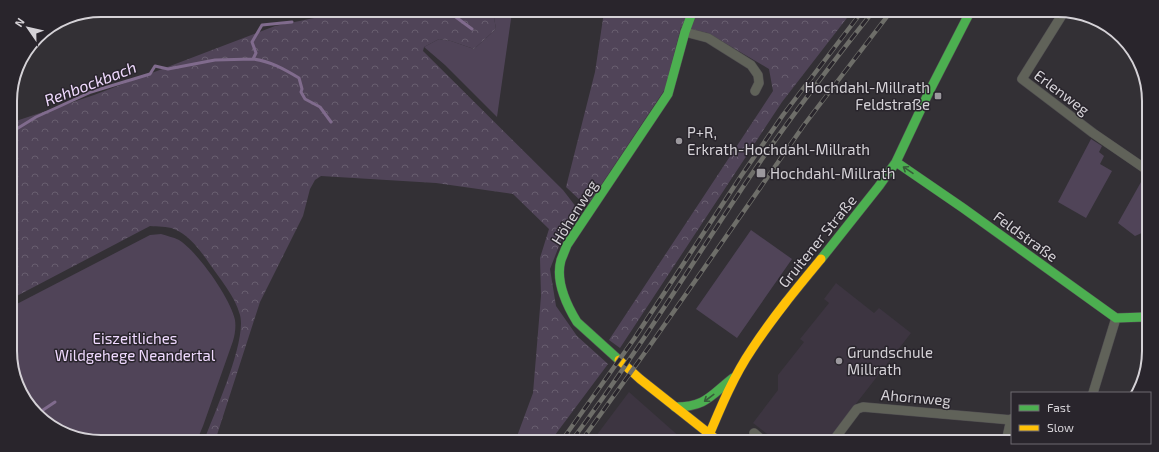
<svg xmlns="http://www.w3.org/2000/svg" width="1159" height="452" font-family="'Exo 2',sans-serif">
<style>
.built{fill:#3d3541}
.green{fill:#504458}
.forest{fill:url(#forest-crowns)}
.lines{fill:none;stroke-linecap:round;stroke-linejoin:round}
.stream{stroke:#806b8d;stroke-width:3}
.street-casing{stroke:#504e51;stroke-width:10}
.fast-casing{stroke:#504e51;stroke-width:10}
.slow-casing{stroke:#504e51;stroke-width:10}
.street{stroke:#606259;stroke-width:9}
.fast{stroke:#4caf50;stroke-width:9}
.slow{stroke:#ffc107;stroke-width:9}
.rail-casing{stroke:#6e6e69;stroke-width:4.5}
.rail{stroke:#29252c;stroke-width:3;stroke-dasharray:9;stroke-linecap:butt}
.oneway{stroke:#375c3a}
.poi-dot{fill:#9c999e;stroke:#29252c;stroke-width:1.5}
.labels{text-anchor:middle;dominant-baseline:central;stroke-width:3;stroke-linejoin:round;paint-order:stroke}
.poi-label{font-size:15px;fill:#d5d2d7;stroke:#29252c;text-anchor:start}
.street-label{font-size:15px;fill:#d5d2d7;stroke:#29252c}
.park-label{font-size:15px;fill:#f0daff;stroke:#29252c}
.water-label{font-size:16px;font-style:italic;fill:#f0dafe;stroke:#29252c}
.rim{fill:none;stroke:#d5d2d7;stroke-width:2}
</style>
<defs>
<pattern id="forest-crowns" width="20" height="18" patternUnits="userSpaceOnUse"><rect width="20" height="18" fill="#504458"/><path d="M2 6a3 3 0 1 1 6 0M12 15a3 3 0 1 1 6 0" fill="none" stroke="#685e6f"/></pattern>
</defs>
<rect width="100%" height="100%" fill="#333035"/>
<!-- built -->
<path class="built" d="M836,283L874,313L879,308L911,333L827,441L821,437L819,441L775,440L753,423L778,390V375L804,342L800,339L829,303L824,299Z
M629,392L681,438L680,440H593Z"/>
<!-- green -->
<path class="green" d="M101,10H110L75,16L40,34L66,17Z
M493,12H512L497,117L445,65L424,47L439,39L451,41L474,49L496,29Z
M1091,139L1102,146L1099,152L1104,156L1100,164L1112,171L1086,218L1058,202Z
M1141,182L1147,184L1146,217L1144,232L1135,236L1118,223Z
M751,230L792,259L737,338L696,309Z
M161,234C167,236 173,237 179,240C197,251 231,299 235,320C236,327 235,334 233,341L203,426L198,438L71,437L32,411L12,369L11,307L150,235Z"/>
<!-- forest -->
<path class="forest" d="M330,11L493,12L496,29L474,49L451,41L439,39L424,47L423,51L563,190L580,212L563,236L550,269L556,306L577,336L608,364L552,439H516L533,393L541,296L540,258L549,229L513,194L436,183L321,176L315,180L310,189L303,216L260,302L216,438H205C215,412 247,340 240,315C235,296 220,279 209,263C201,251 188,234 174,229C167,226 158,227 150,226L11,299L10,123L94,95L275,26L319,17Z
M604,12L850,14L782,102L620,348L609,340L773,91L769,69L708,33L681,27L665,89L589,203L582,202L566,187L595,72Z"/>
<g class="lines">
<!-- stream -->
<path class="stream" d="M449,12L472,29
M300,15L314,11
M253,59C270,61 284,69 299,78L302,89L301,92L305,99L320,107L331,122
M10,133L36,117L91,92L150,74L155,66L168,69L215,60L253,59L256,53L252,42L262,25L292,22
M37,414L55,402"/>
<defs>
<path id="street" d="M1062,15L1022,79L1093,133L1147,170
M685,32L708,38L751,65L758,75L759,83L755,91
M1093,393L1116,318
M754,433L762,440
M833,441L857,409L863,407L1012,420
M1006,442L1011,419"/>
<path id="fast" d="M896,162L963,208L1116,318L1145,317
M821,259L879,186L896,162L929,92L969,14
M619,360L577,322C566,304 555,281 561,260C563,255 565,250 567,245L668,94L685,32L692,13
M675,407C706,407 711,395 733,378"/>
<path id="slow" d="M619,360L640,379L717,440
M707,440C720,409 733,377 752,349C773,317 797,288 821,259"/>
</defs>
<!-- street casing -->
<use href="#street" class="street-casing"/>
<!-- fast casing -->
<use href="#fast" class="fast-casing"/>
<!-- slow casing -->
<use href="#slow" class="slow-casing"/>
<!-- street -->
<use href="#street" class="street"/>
<!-- fast -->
<use href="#fast" class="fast"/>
<!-- slow -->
<use href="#slow" class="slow"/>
<defs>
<path id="rail" d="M563,439L634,339L741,176L783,115L860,14
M573,439C635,356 689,268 747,181C786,123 828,68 871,14
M582,440L649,347L804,125L889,14"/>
</defs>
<!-- rail casing -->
<use href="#rail" class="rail-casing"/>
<!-- rail -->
<use href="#rail" class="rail"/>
</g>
<!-- one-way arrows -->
<defs><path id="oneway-shaft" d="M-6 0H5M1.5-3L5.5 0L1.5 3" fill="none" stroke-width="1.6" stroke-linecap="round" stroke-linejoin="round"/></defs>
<g class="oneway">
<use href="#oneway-shaft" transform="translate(908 170) rotate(-146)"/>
<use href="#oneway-shaft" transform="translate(709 398) rotate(143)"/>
</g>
<!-- markers -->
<g class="poi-dot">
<rect x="934" y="92" width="8" height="8" rx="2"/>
<circle cx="679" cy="141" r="4"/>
<rect x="756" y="168" width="10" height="10" rx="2"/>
<circle cx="839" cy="361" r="4"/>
</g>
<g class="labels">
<!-- poi labels -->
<g class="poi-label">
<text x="930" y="87" text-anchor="end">Hochdahl-Millrath<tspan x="930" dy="17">Feldstraße</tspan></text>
<text x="687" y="132">P+R,<tspan x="687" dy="17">Erkrath-Hochdahl-Millrath</tspan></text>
<text x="770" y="173">Hochdahl-Millrath</text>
<text x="847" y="352">Grundschule<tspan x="847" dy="17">Millrath</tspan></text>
</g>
<!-- street labels -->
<g class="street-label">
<text transform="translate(1062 92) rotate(37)">Erlenweg</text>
<text transform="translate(574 212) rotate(-58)">Höhenweg</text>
<text transform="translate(1026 236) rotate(36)">Feldstraße</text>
<text transform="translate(817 241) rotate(-51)">Gruitener Straße</text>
<text transform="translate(916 397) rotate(5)">Ahornweg</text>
</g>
<!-- park labels -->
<g class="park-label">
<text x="135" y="338">Eiszeitliches<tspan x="135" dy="17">Wildgehege Neandertal</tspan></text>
</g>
<!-- water labels -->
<g class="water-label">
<text transform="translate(90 83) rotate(-21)">Rehbockbach</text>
</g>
</g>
<!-- crop -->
<path d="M0 0H1159V452H0ZM101 17H1058A84 84 0 0 1 1142 101V351A84 84 0 0 1 1058 435H101A84 84 0 0 1 17 351V101A84 84 0 0 1 101 17Z" fill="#29252c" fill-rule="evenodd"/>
<path class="rim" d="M101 17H1058A84 84 0 0 1 1142 101V351A84 84 0 0 1 1058 435H101A84 84 0 0 1 17 351V101A84 84 0 0 1 101 17Z"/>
<!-- legend -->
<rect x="1011" y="392" width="140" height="52" fill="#29252c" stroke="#6e6a70"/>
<rect x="1019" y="405" width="20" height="6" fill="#4caf50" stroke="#6e6a70"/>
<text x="1047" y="412" font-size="12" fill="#d5d2d7">Fast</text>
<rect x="1019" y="425" width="20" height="6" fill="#ffc107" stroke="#6e6a70"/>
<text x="1047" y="432" font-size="12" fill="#d5d2d7">Slow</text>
<!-- north arrow -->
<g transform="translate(28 28) rotate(304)" stroke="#29252c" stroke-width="3" paint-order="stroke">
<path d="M0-3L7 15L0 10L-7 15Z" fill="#d5d2d7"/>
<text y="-6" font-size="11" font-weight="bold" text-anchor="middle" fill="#d5d2d7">N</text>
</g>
</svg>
